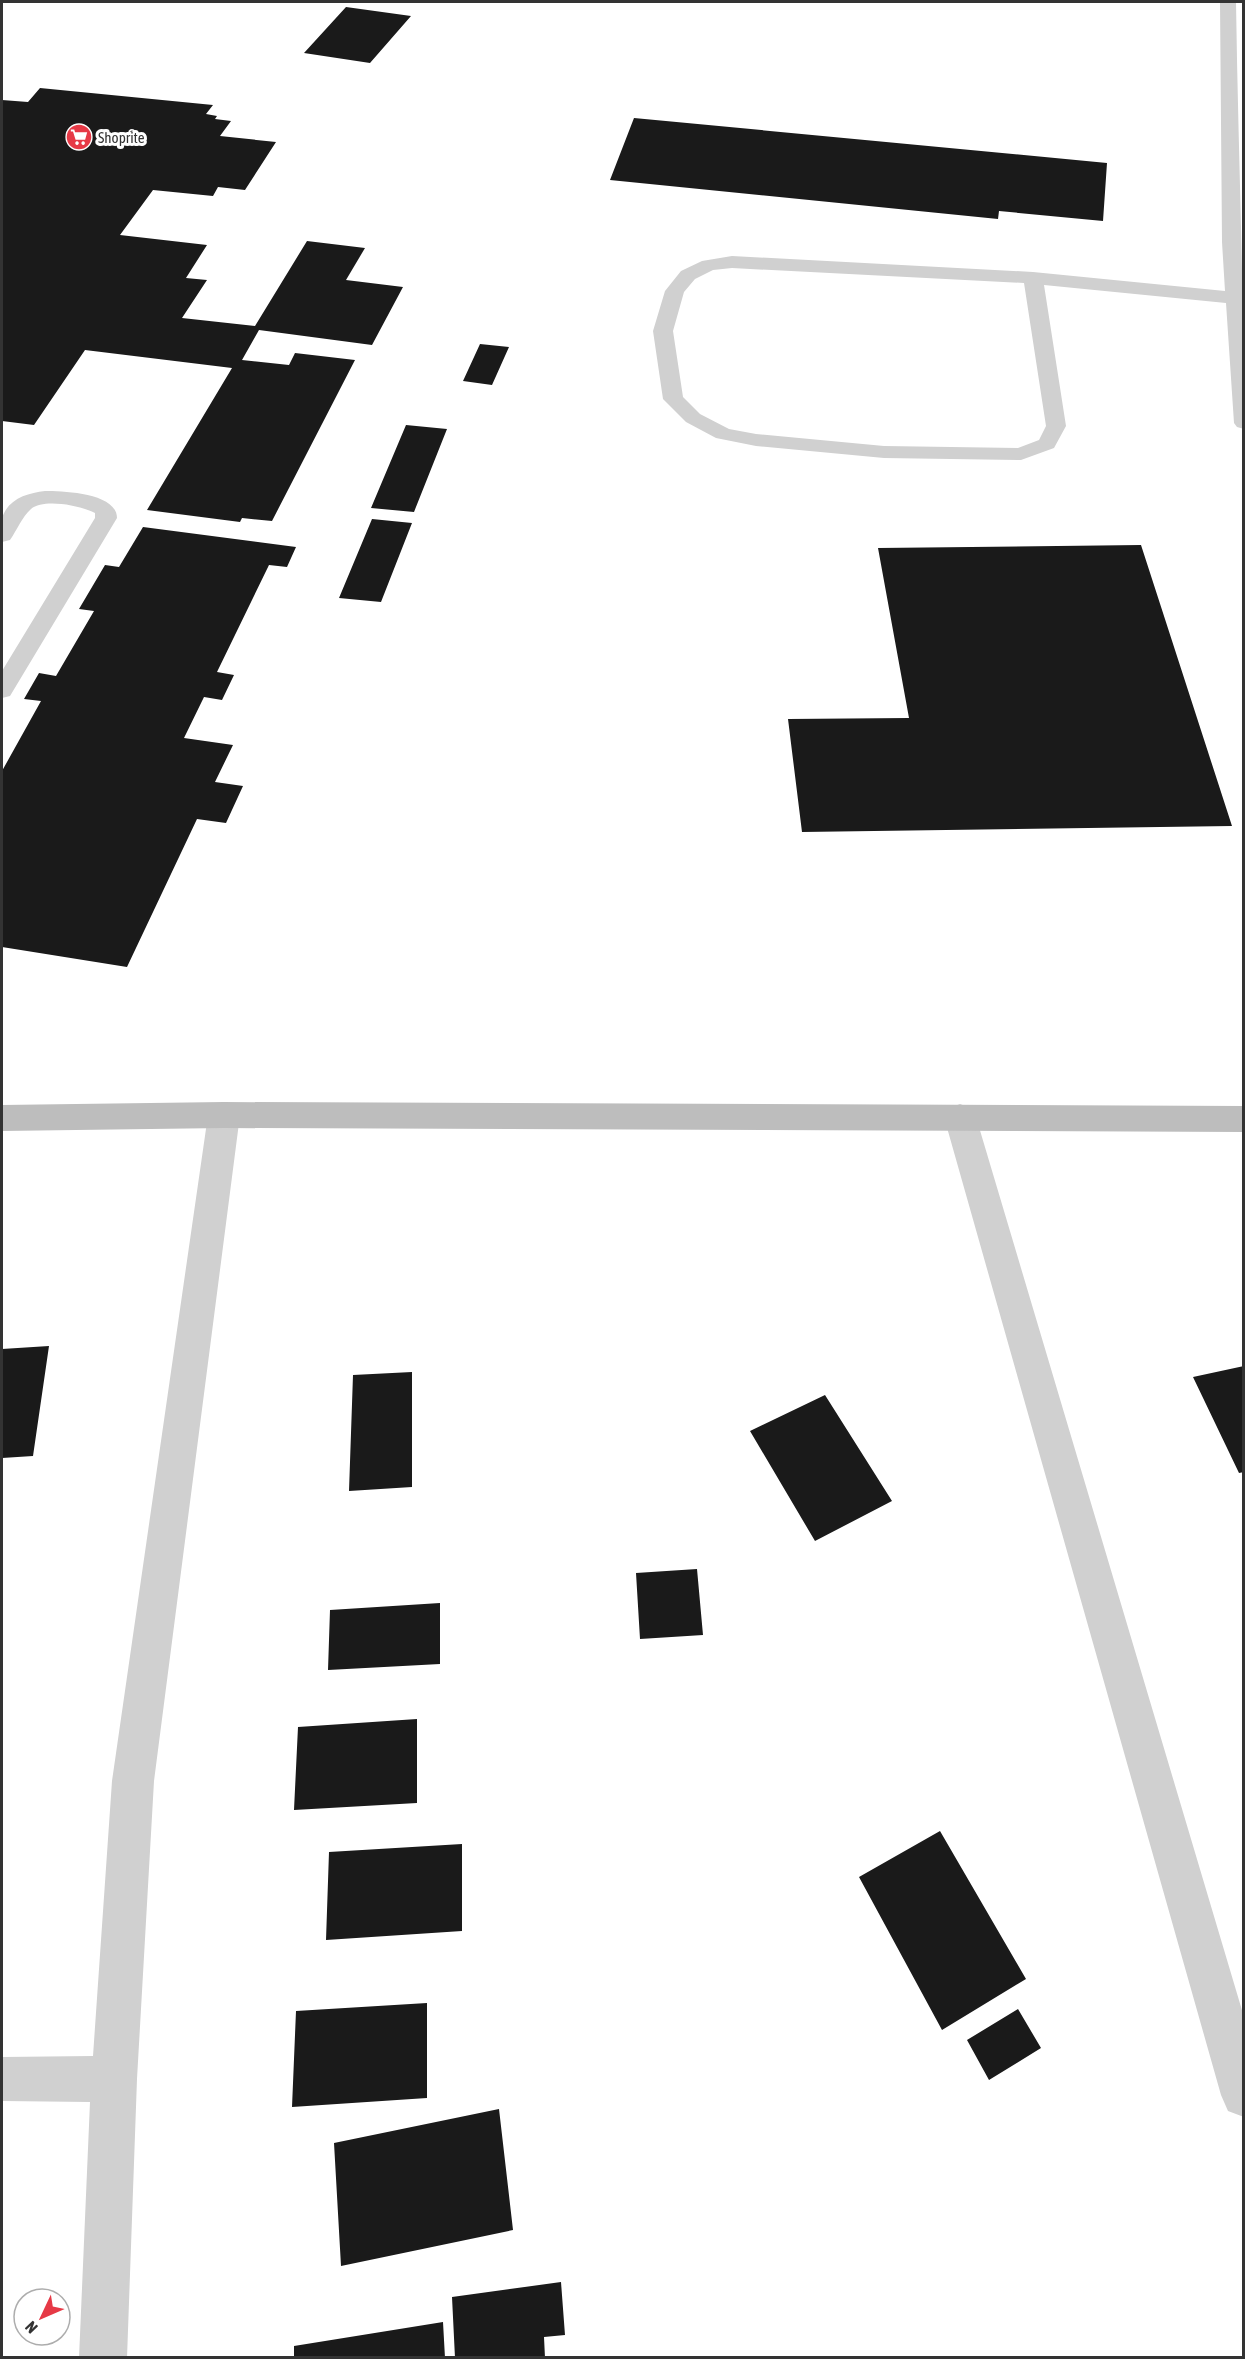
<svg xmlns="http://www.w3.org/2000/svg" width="1245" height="2359" font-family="'Asap Condensed',sans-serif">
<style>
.building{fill:#1a1a1a}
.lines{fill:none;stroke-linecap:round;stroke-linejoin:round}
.lane{fill:#d0d0d0;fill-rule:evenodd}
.street{fill:#d0d0d0;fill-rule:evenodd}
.secondary{fill:#bdbdbd;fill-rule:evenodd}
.labels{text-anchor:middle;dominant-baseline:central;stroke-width:6;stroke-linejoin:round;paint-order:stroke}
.far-poi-label{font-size:15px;fill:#333;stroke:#fff;text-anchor:start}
</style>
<rect width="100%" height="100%" fill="#fff"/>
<!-- building -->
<path class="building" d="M346,7L411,16L370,63L304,53Z
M40,88L213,105L206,114L217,116L215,119L231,121L220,136L276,142L245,190L218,187L213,196L153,190L120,235L207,245L186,278L207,280L182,318L255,326L307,241L365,248L346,280L403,287L372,345L259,330L242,360L289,365L295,353L355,360L272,521L242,518L240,522L147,510L232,368L85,350L34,425L2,421V100L28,102Z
M634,118L1107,163L1103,221L999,211L998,219L610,180Z
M480,344L509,347L492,385L463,381Z
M406,425L447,429L414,512L371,508Z
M372,519L412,523L381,602L339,598Z
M143,527L296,547L287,567L269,565L217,672L234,675L222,700L204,697L184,738L233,745L215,782L243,786L226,823L197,819L127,967L2,947V771L41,701L24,699L39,673L56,676L94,611L79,609L105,565L119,567Z
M1141,545L1232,826L802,832L788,719L909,718L878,548Z
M49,1346L33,1456L2,1458V1349Z
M1244,1366V1472L1239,1473L1193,1377Z
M412,1372V1487L349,1491L353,1375Z
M825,1395L892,1501L815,1541L750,1431Z
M697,1569L703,1635L640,1639L636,1573Z
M440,1603V1664L328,1670L330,1610Z
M417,1719V1803L294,1810L298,1727Z
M940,1831L1026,1979L942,2030L859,1877Z
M462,1844V1931L326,1940L329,1852Z
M427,2003V2098L292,2107L296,2011Z
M1018,2009L1041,2048L989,2080L967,2040Z
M499,2109L513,2230L341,2266L334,2143Z
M561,2282L565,2335L544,2337L545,2358H455L452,2297Z
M443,2322L445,2358H294V2346Z"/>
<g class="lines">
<!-- lane -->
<path class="lane" d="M1220,2H1236C1238,144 1244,287 1244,429L1237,427L1234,423L1226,303L1044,285L1066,426L1054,448L1021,460L884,458L756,446L716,438L686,422L663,399L653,331L665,291L681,271L702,261L732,256L1033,272L1225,291L1222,242ZM732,268L1024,283L1046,426L1039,440L1018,448L884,446L756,434L729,429L700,414L683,397L673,331L684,292L695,279L713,270Z
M45,491C64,491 117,493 117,518L10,696L2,698V671L95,518V513C82,506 44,498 31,509C22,517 17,530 10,540L2,542C2,535 0,524 2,518C8,499 27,493 45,491Z"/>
<!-- street -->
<path class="street" d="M224,1102L235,1106L240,1115L154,1781L137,2079L127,2358H79L90,2102L2,2101V2057L93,2056L112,1781L208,1115L213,1106Z
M960,1104L971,1108L976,1117L1244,2017V2117L1228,2111L1221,2095L944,1117L949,1108Z"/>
<!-- secondary -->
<path class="secondary" d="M224,1102L1244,1106V1132L224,1128L2,1131V1105Z"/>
</g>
<!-- icons -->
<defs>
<symbol id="supermarket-disc" viewBox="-11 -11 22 22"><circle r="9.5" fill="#e63946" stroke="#fff"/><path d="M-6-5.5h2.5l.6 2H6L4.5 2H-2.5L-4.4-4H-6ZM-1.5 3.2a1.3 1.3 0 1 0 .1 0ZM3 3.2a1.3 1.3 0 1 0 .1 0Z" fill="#fff"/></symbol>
</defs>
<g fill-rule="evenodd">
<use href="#supermarket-disc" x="64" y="122" width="30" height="30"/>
</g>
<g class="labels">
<!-- far-poi labels -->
<g class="far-poi-label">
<text x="98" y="137">Shoprite</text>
</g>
</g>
<!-- border -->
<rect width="1245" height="2359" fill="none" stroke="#333333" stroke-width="6"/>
<!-- north arrow -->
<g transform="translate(42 2317) rotate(226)"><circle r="28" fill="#ffffff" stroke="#adadad" stroke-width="1.5"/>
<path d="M0-4.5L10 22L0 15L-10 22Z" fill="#e63946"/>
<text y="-9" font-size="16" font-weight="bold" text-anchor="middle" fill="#333333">N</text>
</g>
</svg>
